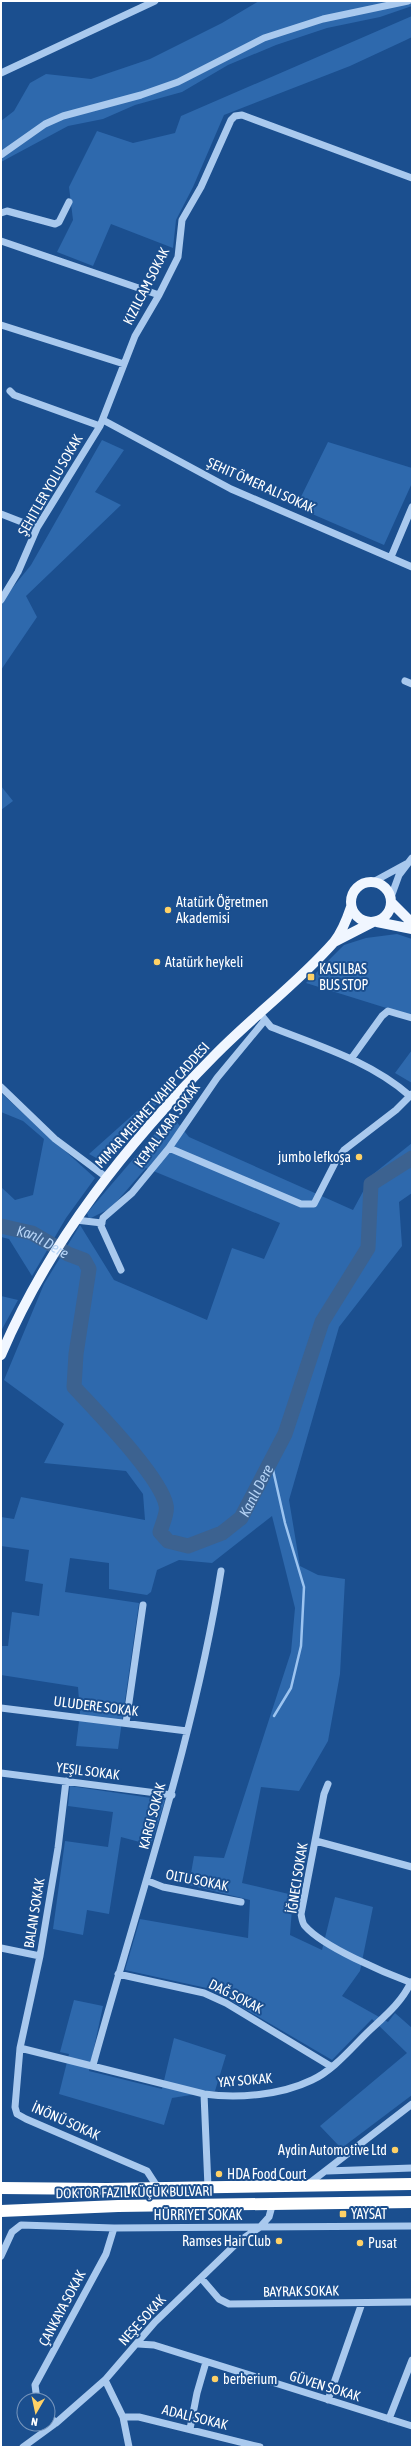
<svg xmlns="http://www.w3.org/2000/svg" width="413" height="2448" font-family="'Asap Condensed',sans-serif">
<style>
.green{fill:#2e69ad}
.lines{fill:none;stroke-linecap:round;stroke-linejoin:round}
.stream{stroke:#9cc4f0;stroke-width:2.5}
.river{stroke:#3c6290;stroke-width:15}
.minor{stroke:#a9c9ee;stroke-width:7}
.major{stroke:#f0f6ff;stroke-width:10}
.highway{stroke:#fff;stroke-width:12}
.poi-dot{fill:#ffd166;stroke:#1b4f8f;stroke-width:1.5}
.labels{text-anchor:middle;dominant-baseline:central;stroke-width:4;stroke-linejoin:round;paint-order:stroke}
.street-label{font-size:14px;fill:#fff;stroke:#1b4f8f}
.poi-label{font-size:14px;fill:#fff;stroke:#1b4f8f;text-anchor:start}
.water-label{font-size:15px;font-style:italic;fill:#b5d3f5;stroke:#1b4f8f}
</style>
<rect width="100%" height="100%" fill="#1b4f8f"/>
<!-- green -->
<path class="green" d="M259,1H412V6L380,17L327,28L276,45L228,65L182,92L135,105L103,119L68,126L1,162V121L14,111L30,83L46,74L91,79L150,59L222,23Z
M412,16V37L406,40L350,66L224,115L193,187L176,220L173,248L111,224L93,266L57,252L73,220L69,187L97,131L133,143L175,133L181,116Z
M102,440L124,450L95,492L121,505L26,596L37,617L1,670V602L31,565Z
M328,442L412,468V483L384,545L296,507Z
M1,786L13,801L1,810Z
M397,934L412,939V1016L306,983L344,945L366,938Z
M412,1050V1083L395,1073Z
M164,1087L168,1093L100,1160L89,1154Z
M1,1093L95,1178L66,1218L32,1276L9,1239L1,1237V1187L15,1200L33,1195L44,1139L23,1121L1,1112Z
M171,1115L189,1137L353,1210L372,1175L412,1143V1193L399,1202L402,1246L339,1327L289,1500L300,1566L318,1575L345,1579L340,1674L328,1741L299,1791L261,1787L242,1883L293,1895L290,1935L322,1950L335,1897L373,1907L360,1971L342,1996L388,2022L395,2013L412,2028V2095L343,2147H340L320,2126L407,2053L372,2019L332,2060L211,1989L125,1970L140,1919L248,1938L250,1900L189,1885L194,1856L224,1858L291,1652L295,1608L272,1516L212,1563L179,1560L157,1570L151,1592L147,1595L109,1589V1563L70,1558L65,1592L139,1603L118,1749L76,1746L80,1713L78,1687L1,1675V1646H8L12,1612L39,1616L43,1584L25,1581L29,1550L1,1546V1517L14,1519L21,1497L145,1520L143,1494L126,1471L44,1463L64,1424L4,1380L44,1284L80,1225L114,1280L207,1320L232,1248L264,1259L280,1223L146,1168L111,1208L89,1219L87,1213Z
M1,1296L18,1300L1,1331Z
M70,1786L165,1800L151,1845L121,1837L109,1914L87,1910L83,1935L53,1929L65,1841L108,1847L113,1812L68,1806Z
M74,2000L103,2006L89,2071L162,2089L174,2038L226,2055L215,2091L172,2098L164,2125L59,2094L69,2054L60,2052Z"/>
<g class="lines">
<!-- stream -->
<path class="stream" d="M271,1461L285,1523L304,1587L301,1646L291,1688L274,1716"/>
<!-- river -->
<path class="river" id="s1" d="M1,1226L32,1233L68,1254L84,1260L89,1269L76,1354L74,1387C96,1411 160,1476 166,1505C168,1512 162,1525 160,1532L168,1541L188,1546L222,1533L241,1518L285,1434L322,1322L368,1248L371,1184L412,1158"/>
<!-- minor -->
<path class="minor" d="M1,73L155,1
M1,155L45,124L63,116L141,95L178,82L264,38L323,19L408,1
M1,213L7,211L55,224L59,222L69,202
M1,241L159,295
M1,325L124,364
M10,391L14,395L100,426
M103,420L231,489L412,567
M1,514L37,528
M391,557L412,507
M1,600L18,572L37,528L100,426L135,336L159,295L178,257L182,220L201,187L231,120L235,116L242,115L412,178
M405,681L412,684
M373,882L406,864
M391,897L399,875L412,858
M262,1016L271,1027C319,1046 370,1061 410,1096
M351,1059L382,1016L388,1011L412,1018
M1,1087L55,1139L106,1177
M169,1148L301,1204H314L336,1161L344,1150L396,1110L412,1094
M76,1220L102,1223
M121,1270L101,1226L103,1218L132,1193L169,1148L217,1078L265,1020
M1,1708L187,1731
M126,1723L143,1605
M1,1773L172,1795
M66,1781L58,1848L40,1956L20,2048L15,2107L17,2114L26,2119L147,2171L158,2188
M328,1784L324,1794L301,1914C302,1918 302,1923 305,1926C323,1947 385,1973 412,1983
M316,1841L412,1867
M148,1881L163,1887L241,1902
M1,1948L40,1956
M118,1974L204,1993L226,2003L332,2067
M20,2048L204,2094C238,2099 281,2095 312,2080C334,2070 352,2047 370,2030C385,2016 402,2002 411,1982
M93,2065C138,1901 194,1739 221,1571
M204,2094L208,2187
M327,2171L412,2168
M307,2185L412,2104
M1,2256L12,2232L21,2225L114,2228L412,2226
M201,2278L219,2299L229,2304L412,2302
M138,2344L154,2345L412,2426
M105,2380L123,2417L129,2447
M37,2400L35,2385L106,2254L114,2228
M328,2400L362,2303
M48,2415L56,2423
M123,2417H139L260,2447
M389,2419L412,2360
M190,2429L197,2393L206,2362
M23,2447L56,2423L105,2380L155,2322L238,2242L260,2227L269,2217L272,2206"/>
<!-- major -->
<path class="major" d="M351 902a20 20 0 1 1 40 0a20 20 0 1 1-40 0Z
M392,903L412,923
M377,922L412,929
M334,942L373,922
M1,1355C50,1240 128,1143 215,1055C253,1016 298,983 334,942C342,932 347,919 351,907"/>
<!-- highway -->
<path class="highway" d="M1,2188L107,2189L412,2184
M1,2211L118,2206L412,2202"/>
</g>
<!-- markers -->
<g class="poi-dot">
<circle cx="168" cy="910" r="4"/>
<circle cx="157" cy="962" r="4"/>
<rect x="307" y="973" width="8" height="8" rx="2"/>
<circle cx="359" cy="1157" r="4"/>
<circle cx="395" cy="2150" r="4"/>
<circle cx="219" cy="2174" r="4"/>
<rect x="339" y="2210" width="8" height="8" rx="2"/>
<circle cx="279" cy="2241" r="4"/>
<circle cx="360" cy="2243" r="4"/>
<circle cx="215" cy="2379" r="4"/>
</g>
<g class="labels">
<!-- street labels -->
<g class="street-label">
<text transform="translate(146 286) rotate(-63)">KIZILCAM SOKAK</text>
<text transform="translate(50 485) rotate(-60)">ŞEHITLER YOLU SOKAK</text>
<text transform="translate(261 485) rotate(24)">ŞEHIT ÖMER ALI SOKAK</text>
<text transform="translate(152 1105) rotate(-48)">MIMAR MEHMET VAHIP CADDESI</text>
<text transform="translate(167 1125) rotate(-54)">KEMAL KARA SOKAK</text>
<text transform="translate(96 1706) rotate(7)">ULUDERE SOKAK</text>
<text transform="translate(88 1771) rotate(7)">YEŞIL SOKAK</text>
<text transform="translate(152 1816) rotate(-75)">KARGI SOKAK</text>
<text transform="translate(297 1878) rotate(-81)">İĞNECI SOKAK</text>
<text transform="translate(197 1880) rotate(11)">OLTU SOKAK</text>
<text transform="translate(34 1913) rotate(-81)">BALAN SOKAK</text>
<text transform="translate(236 1996) rotate(27)">DAĞ SOKAK</text>
<text transform="translate(245 2080) rotate(-5)">YAY SOKAK</text>
<text transform="translate(66 2121) rotate(24)">İNÖNÜ SOKAK</text>
<text transform="translate(134 2192) rotate(-1)">DOKTOR FAZIL KÜÇÜK BULVARI</text>
<text x="198" y="2215">HÜRRIYET SOKAK</text>
<text transform="translate(301 2291) rotate(-1)">BAYRAK SOKAK</text>
<text transform="translate(62 2308) rotate(-62)">ÇANKAYA SOKAK</text>
<text transform="translate(142 2320) rotate(-48)">NEŞE SOKAK</text>
<text transform="translate(325 2386) rotate(17)">GÜVEN SOKAK</text>
<text transform="translate(195 2417) rotate(14)">ADALI SOKAK</text>
</g>
<!-- poi labels -->
<g class="poi-label">
<text x="176" y="902">Atatürk Öğretmen<tspan x="176" dy="16">Akademisi</tspan></text>
<text x="165" y="962">Atatürk heykeli</text>
<text x="319" y="969">KASILBAS<tspan x="319" dy="16">BUS STOP</tspan></text>
<text x="351" y="1157" text-anchor="end">jumbo lefkoşa</text>
<text x="387" y="2150" text-anchor="end">Aydin Automotive Ltd</text>
<text x="227" y="2174">HDA Food Court</text>
<text x="351" y="2214">YAYSAT</text>
<text x="271" y="2241" text-anchor="end">Ramses Hair Club</text>
<text x="368" y="2243">Pusat</text>
<text x="223" y="2379">berberium</text>
</g>
<!-- water labels -->
<g class="water-label">
<text stroke="none"><textPath href="#s1" startOffset="45">Kanlı Dere</textPath></text>
<text stroke="none"><textPath href="#s1" startOffset="523">Kanlı Dere</textPath></text>
</g>
</g>
<!-- border -->
<rect width="413" height="2448" fill="none" stroke="#ffffff" stroke-width="4"/>
<!-- north arrow -->
<g transform="translate(36 2412) rotate(189)"><circle r="19" fill="#1b4f8f" stroke="#7695bc"/>
<path d="M0-3L7 15L0 10L-7 15Z" fill="#ffd166"/>
<text y="-6" font-size="11" font-weight="bold" text-anchor="middle" fill="#ffffff">N</text>
</g>
</svg>
